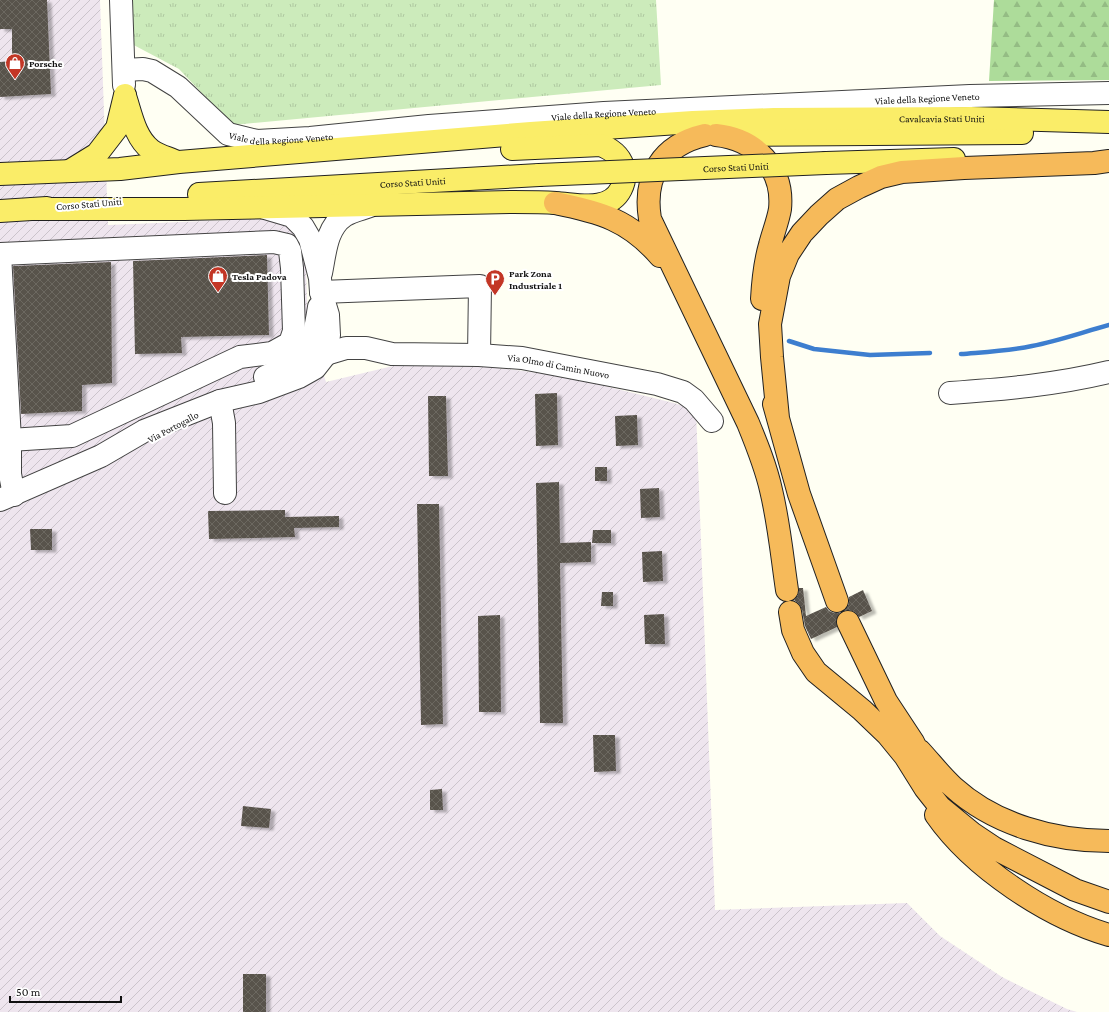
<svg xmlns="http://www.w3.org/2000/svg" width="1109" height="1012" font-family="'Crimson Pro',serif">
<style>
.industrial{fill:url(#industrial-furrows)}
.grass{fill:url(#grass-tufts)}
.forest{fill:url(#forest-firs)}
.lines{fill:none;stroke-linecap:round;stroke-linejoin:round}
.stream{stroke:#3d7ecf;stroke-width:4.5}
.building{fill:url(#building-cross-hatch);filter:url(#shadow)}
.minor-casing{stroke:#434343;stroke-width:24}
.major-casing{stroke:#212121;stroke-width:24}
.highway-casing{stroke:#212121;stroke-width:24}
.minor{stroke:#fff;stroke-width:22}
.major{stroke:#faed68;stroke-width:22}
.highway{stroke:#f6ba5a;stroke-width:22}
.major-bridge-casing{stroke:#212121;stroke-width:24;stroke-linecap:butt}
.major-bridge{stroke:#faed68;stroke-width:22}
.labels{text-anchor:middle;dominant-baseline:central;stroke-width:4;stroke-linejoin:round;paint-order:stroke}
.poi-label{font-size:10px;font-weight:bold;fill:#101010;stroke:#fff;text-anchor:start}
.street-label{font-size:10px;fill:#101010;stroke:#fff}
</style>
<defs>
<pattern id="industrial-furrows" width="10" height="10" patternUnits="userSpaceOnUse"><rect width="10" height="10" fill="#eee5ee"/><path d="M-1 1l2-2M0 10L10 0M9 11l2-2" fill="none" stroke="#cbc3cb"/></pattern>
<pattern id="grass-tufts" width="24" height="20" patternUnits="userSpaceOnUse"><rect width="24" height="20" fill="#ccebbb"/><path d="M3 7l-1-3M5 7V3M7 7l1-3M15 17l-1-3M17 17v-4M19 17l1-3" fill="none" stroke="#aec8a0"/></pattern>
<pattern id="forest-firs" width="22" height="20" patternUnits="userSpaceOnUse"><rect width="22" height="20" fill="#addc9a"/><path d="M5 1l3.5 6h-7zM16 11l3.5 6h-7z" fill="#94bc84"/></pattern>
<pattern id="building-cross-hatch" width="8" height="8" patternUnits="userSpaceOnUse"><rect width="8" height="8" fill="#59534c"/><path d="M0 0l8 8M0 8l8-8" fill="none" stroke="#6c6761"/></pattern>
<filter id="shadow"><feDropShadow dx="4.5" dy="2.5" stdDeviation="1" flood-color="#0004"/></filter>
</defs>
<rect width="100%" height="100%" fill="#fffff3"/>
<!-- industrial -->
<path class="industrial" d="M0,0H100L108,225L283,218L305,241L308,329L326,382L397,365L462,364L516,370L568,377L674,403L696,410L715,910L907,903L940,936L1002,977L1067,1009L1077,1012H0Z"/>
<!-- grass -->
<path class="grass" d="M128,0H656L661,85L232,125L179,69L128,42Z"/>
<!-- forest -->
<path class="forest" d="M994,0H1109V80L989,81Z"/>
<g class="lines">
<!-- stream -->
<path class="stream" d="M789,341L814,349L870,355L930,353
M961,354C985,352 1009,351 1032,346C1058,341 1083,332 1109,325"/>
</g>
<!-- building -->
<path class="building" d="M0,0H47L51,94L0,97V62L12,61V29H0Z
M267,255L269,335L181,337L182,353L135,354L133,261Z
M111,262L112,383L82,385V411L21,414L13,266Z
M557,393L558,445L536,446L535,394Z
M428,396H446L448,476H429Z
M637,415L638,445L616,446L615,416Z
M595,467H607V481H595Z
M559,482L560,543L591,542V562L560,563L563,723H540L536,483Z
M659,488L660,517L641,518L640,489Z
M417,504H439L443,724L421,725Z
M285,510V517L339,516V527L294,528L295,537L209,539L208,511Z
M30,529H52V550H31Z
M593,530H611V543H592Z
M662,551L663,581L643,582L642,552Z
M799,588H803L806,616L826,607L829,611L834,613H840L836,621L837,627L811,639L805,626L802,610L799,604L794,600L798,595Z
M863,590L872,611L859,617L855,612L849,610H845L849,604V597Z
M602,592H613V606H601Z
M664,614L665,644H645L644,615Z
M500,615L501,712H479L478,616Z
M593,735H615L616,771L594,772Z
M442,789L443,810H430V790Z
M243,806L271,809L269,828L241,826Z
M243,974H266V1012H243Z"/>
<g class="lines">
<defs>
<g id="minor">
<path d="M121,0L124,85"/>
<path id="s1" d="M124,70L143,69L152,71L178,87L228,134L257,141L310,138L429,126L604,113L970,96L1109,93"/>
<path d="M0,254L274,242L287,245L290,251L292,268L294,331L290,343L272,353L240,357L72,436L10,440"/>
<path d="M0,254L10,440V474L14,495"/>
<path d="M321,273C325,254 326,228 344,216C351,211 362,209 370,206"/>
<path d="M321,292L480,286L479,355"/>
<path id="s2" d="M326,354L346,348H366L392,354L479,355L522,358L657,384L683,392L694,400L712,421"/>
<path d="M265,377C307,357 312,353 319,307"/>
<path d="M950,393C1005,389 1055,385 1109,372"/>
<path d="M220,401L224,423L225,493"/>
<path d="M0,500L101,456L144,431L220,401L259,392L299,377L315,368L326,354L329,335L328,315L321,292L320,278L310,239L303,227L292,216L265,208"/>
</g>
<g id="major">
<path d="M125,96C131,114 135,138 151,150C159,156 169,158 177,162"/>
<path d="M723,135L1022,133"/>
<path d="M826,163L954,159"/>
<path d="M71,170L97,154L117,128L125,95"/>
<path id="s3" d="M0,174L120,169L179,162L531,133L693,122L774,119L971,118L1109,122"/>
<path id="s4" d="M199,194L539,175"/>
<path d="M33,209H184L513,202C527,202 542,202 556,203C577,204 609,213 621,189C624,183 625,177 624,171C622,157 613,150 601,145L512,149"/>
<path d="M0,211L47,208"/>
</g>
<path id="highway" d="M705,135C662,145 643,176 650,219L748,423C757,445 766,467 771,490C779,523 782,556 787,590
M716,135C755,139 784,168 780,209C778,221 773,233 770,245C765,262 763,281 762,299
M555,203C600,212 629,220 660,256
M774,404L799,494L837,601
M778,418L772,357L770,324L779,276L788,254L802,233L819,215L837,199L859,187L881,177L902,172L964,168L1094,163L1109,161
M790,612L793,630L803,653L816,672L862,710L887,734L905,756L925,788L940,807L973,834L994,848L1075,890L1109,902
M848,622L886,701L913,742L925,766
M920,751C931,763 941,776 953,787C995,825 1054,841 1109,841
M936,815C973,868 1048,917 1109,935"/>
</defs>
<!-- minor casing -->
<use href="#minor" class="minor-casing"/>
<!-- major casing -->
<use href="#major" class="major-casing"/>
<!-- highway casing -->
<use href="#highway" class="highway-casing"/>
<!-- minor -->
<use href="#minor" class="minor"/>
<!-- major -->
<use href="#major" class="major"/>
<!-- highway -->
<use href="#highway" class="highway"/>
<defs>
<g id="major-bridge">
<path id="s5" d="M539,175L826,163"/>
</g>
</defs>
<!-- major-bridge casing -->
<use href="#major-bridge" class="major-bridge-casing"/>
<!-- major-bridge -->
<use href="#major-bridge" class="major-bridge"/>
</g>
<!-- icons -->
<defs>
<symbol id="shop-pin" viewBox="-11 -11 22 30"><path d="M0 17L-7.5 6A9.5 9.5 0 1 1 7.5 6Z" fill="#c33625" stroke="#fff"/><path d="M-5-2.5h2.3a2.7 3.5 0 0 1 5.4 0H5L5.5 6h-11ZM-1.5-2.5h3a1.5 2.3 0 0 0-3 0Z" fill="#fff"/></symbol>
<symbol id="parking-pin" viewBox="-11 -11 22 30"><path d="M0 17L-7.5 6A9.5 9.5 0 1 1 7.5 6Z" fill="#c33625" stroke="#fff"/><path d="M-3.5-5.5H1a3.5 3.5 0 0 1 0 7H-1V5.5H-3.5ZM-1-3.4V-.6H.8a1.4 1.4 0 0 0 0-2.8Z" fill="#fff"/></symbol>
</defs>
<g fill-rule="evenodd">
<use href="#shop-pin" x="4" y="52" width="22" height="30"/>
<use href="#shop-pin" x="207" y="265" width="22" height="30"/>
<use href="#parking-pin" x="484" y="268" width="22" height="30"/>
</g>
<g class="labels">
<!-- poi labels -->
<g class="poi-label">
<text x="29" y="63">Porsche</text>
<text x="509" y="273">Park Zona<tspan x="509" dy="12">Industriale 1</tspan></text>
<text x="232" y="276">Tesla Padova</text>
</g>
<!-- street labels -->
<g class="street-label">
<text stroke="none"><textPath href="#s1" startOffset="829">Viale della Regione Veneto</textPath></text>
<text stroke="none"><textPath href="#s1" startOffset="505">Viale della Regione Veneto</textPath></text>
<text stroke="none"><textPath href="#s3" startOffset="944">Cavalcavia Stati Uniti</textPath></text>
<text stroke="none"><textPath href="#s1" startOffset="181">Viale della Regione Veneto</textPath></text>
<text stroke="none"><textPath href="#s5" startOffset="197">Corso Stati Uniti</textPath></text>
<text stroke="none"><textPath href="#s4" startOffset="214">Corso Stati Uniti</textPath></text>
<text transform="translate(89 204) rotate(-5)">Corso Stati Uniti</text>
<text stroke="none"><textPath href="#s2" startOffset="235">Via Olmo di Camin Nuovo</textPath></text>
<text transform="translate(173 427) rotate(-28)">Via Portogallo</text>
</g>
</g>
<!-- scale -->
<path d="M10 996v6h111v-6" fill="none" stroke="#101010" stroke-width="2"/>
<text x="16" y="996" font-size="12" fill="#101010" stroke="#ffffff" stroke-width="3" paint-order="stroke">50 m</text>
</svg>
